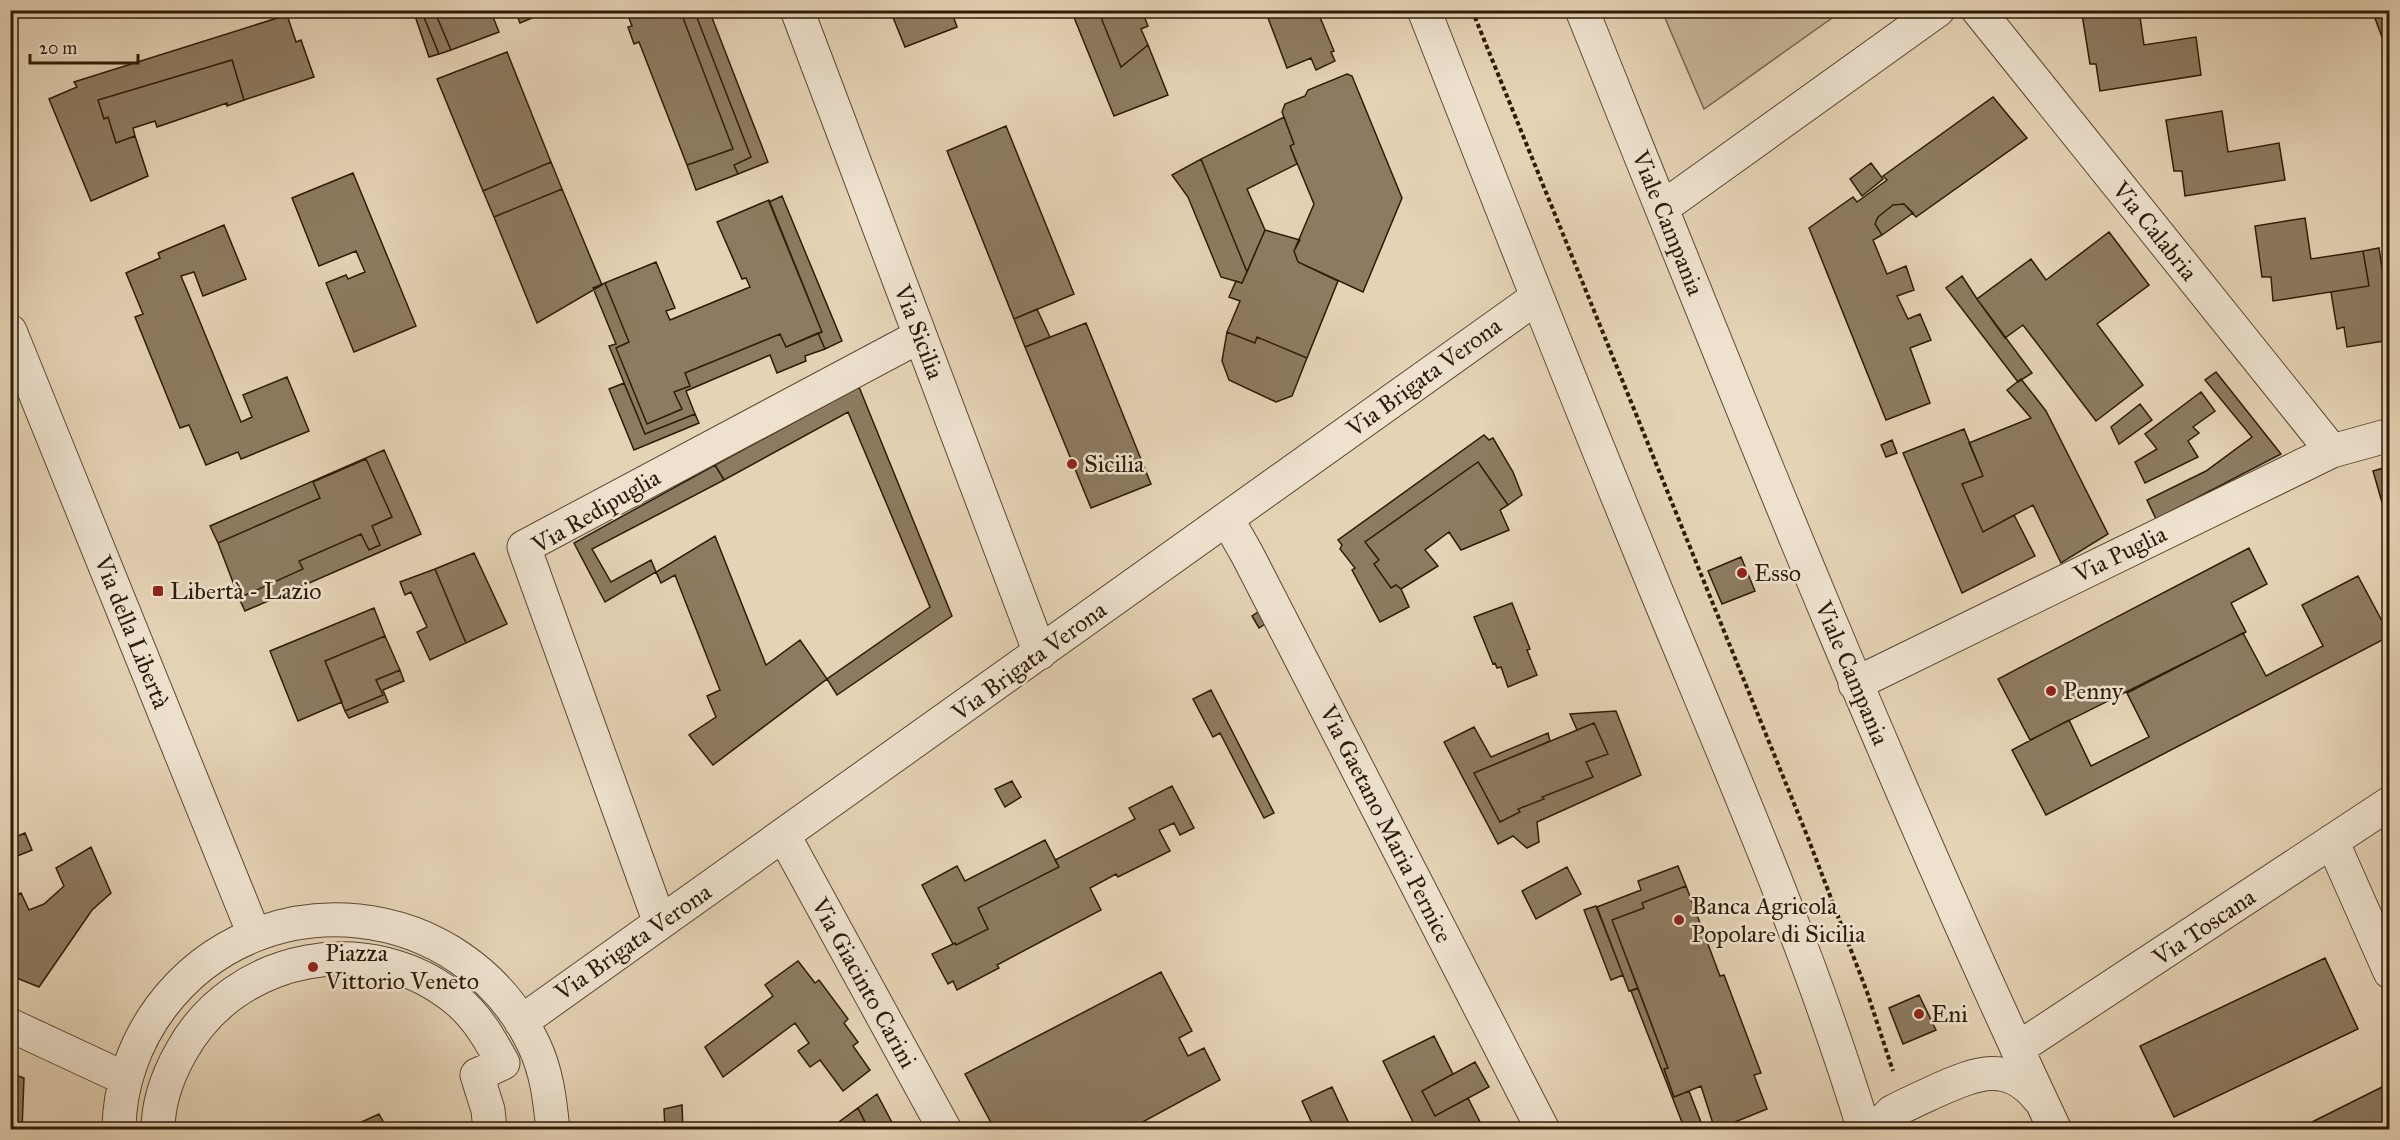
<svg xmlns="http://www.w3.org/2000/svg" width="2400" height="1140" font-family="'IM FELL Great Primer',serif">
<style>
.green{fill:#c6b497;stroke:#7a684e;stroke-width:1.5}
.building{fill:#8d7b61;stroke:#2e1b06;stroke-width:1.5}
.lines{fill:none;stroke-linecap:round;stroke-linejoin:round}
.minor-casing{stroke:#5c4932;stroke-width:35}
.path{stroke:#2e1b06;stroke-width:4;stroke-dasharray:4.5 3;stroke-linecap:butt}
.minor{stroke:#eee2cf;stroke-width:33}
.poi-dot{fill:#8f2418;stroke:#eee2cf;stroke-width:2}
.labels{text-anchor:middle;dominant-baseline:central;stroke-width:5;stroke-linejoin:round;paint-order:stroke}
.street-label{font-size:24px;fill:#2e1b06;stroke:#eee2cf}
.poi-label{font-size:24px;fill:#2e1b06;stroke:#eee2cf;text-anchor:start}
</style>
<rect width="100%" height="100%" fill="#e5d3b5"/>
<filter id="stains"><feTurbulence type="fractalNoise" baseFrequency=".00333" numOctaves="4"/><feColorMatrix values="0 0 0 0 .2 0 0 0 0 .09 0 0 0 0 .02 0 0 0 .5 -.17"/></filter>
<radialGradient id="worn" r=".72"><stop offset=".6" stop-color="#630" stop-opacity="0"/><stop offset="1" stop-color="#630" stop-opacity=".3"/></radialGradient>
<!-- green -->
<path class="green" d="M1662,11H1842L1704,109Z"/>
<!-- building -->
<path class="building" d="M413,10H421L439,54L429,57Z
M421,10H434L451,50L439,54Z
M434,10H510L493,17L499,32L451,50Z
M515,10H551L520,23Z
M626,10H680L733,149L687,165L639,42L634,44L628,27L632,26Z
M680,10H694L751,157L734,165L738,174L696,190L687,165L733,149Z
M694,10H709L768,162L738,174L734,165L751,157Z
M890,10H919L921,16L934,10H951L957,27L905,47Z
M1071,10H1098L1121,67L1148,45L1168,95L1114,116Z
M1098,10H1132L1134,15L1142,11L1148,26L1141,29L1148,45L1121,67Z
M1265,10H1317L1334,51L1331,52L1335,61L1316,70L1311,58L1287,68Z
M2103,10H2139L2144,45L2196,37L2201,75L2100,91L2096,64H2090L2082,14Z
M2372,10H2390V59Z
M287,15L296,42L301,40L314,77L244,100L232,60L98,100L104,119L108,117L116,143L135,136L148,176L91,201L49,99L77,87L74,82Z
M507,52L551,162L483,191L437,79Z
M232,60L244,100L227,106V103L157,127L155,121L133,128L135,136L116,143L108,117L104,119L98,100Z
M1347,74L1352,76L1402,198L1363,292L1298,262L1294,251L1314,204L1290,146L1294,144L1282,112L1285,104L1305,96L1308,90Z
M1993,97L2027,138L1916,217L1904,204L1893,205L1878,217L1875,224L1882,235L1873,240L1887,274L1906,266L1914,290L1897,296L1908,319L1920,314L1931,340L1910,348L1930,403L1886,420L1809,228L1853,197L1857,202L1887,180L1883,176Z
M2222,111L2228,152L2279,143L2285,180L2185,196L2182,171H2174L2166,120Z
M1284,117L1294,144L1290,146L1297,164L1247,189L1265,230L1247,272L1201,159Z
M1006,126L1074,294L1014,319L947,151Z
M1201,159L1247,272L1242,283L1221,277L1188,197L1172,175Z
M551,162L562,189L494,217L483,191Z
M1871,163L1883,179L1862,196L1850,179Z
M353,173L416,326L354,352L326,283L346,275L348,279L365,272L356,251L319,266L292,198Z
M562,189L602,285L537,323L494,217Z
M782,196L842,341L825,349L818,333L822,332L769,202Z
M769,200L822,332L786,347L780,334L685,373L690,386L674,392L682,409L647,424L616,348L629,342L605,283L656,262L675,308L666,311L670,320L750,287L746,278L742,279L717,222Z
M1904,204L1913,213L1882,235L1875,224L1878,217L1893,205Z
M2305,218L2311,259L2363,251L2369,286L2273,301L2271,277H2262L2255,226Z
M224,225L246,279L203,296L194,272L181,276L191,300L241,422L252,417L243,395L287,377L309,431L241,459L238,452L206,465L189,425L180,428L135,317L143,314L126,273L160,258L158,253Z
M1265,230L1300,240L1294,251L1298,262L1338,281L1307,358L1257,337L1255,343L1227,332L1240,301L1229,297L1236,281L1242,283Z
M2109,232L2149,285L2097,324L2143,385L2096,421L2023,325L2005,338L1977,299L2031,259L2046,280Z
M2379,248L2390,320V340L2347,347L2344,327L2337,329L2331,292L2369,286L2363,251Z
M1962,276L1977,299L2032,373L2018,382L1946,288Z
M605,283L629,342L616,348L647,424L682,409L674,392L690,386L685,373L780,334L786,347L818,333L825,349L805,356L806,361L777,373L770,355L686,391L695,414L645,434L609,346L616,344L593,288Z
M1037,309L1050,337L1025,347L1014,319Z
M1086,323L1151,484L1091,508L1025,347Z
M1227,332L1255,343L1257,337L1307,358L1292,396L1276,402L1229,380L1222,361Z
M2216,372L2281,454L2156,519L2147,500L2206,471L2252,437L2205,380Z
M2021,379L2046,411L2108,534L2061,563L2033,505L1983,532L1962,484L1983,476L1969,443L2031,418L2007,390Z
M624,383L645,434L695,414L699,423L634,450L609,389Z
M859,387L952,616L837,695L827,679L930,607L848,412L724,480L715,465Z
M2201,392L2215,411L2193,427L2199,433L2188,441L2198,457L2145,483L2135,462L2157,449L2145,434Z
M2140,404L2152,420L2119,444L2111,427Z
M1964,429L1983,476L1962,484L1983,532L2014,515L2035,556L1962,593L1903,453Z
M1484,435L1489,440L1493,438L1513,472L1522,495L1508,505L1478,462L1365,542L1379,560L1374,564L1391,588L1396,585L1401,589L1409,607L1380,622L1352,570L1355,568L1340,549L1342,545L1338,540Z
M1892,440L1897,453L1886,457L1881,445Z
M384,450L421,534L245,611L239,598L303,569L299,561L361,534L369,550L380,545L372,526L392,517L366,459L313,482L320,498L218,543L210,526Z
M366,459L392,517L372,526L380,545L369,550L361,534L299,561L303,569L239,598L218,543L320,498L313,482Z
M1478,462L1508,505L1500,510L1509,530L1461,550L1449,532L1425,550L1438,566L1401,589L1396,585L1391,588L1374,564L1379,560L1365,542Z
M715,465L724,480L592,549L611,582L651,560L656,572L605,602L574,543Z
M2390,466V530L2373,471Z
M715,536L766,665L800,640L827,679L713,765L689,735L716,717L707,696L720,690L675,575L661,583L656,572Z
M2249,548L2267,584L2231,603L2246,632L2030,740L1998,679Z
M474,553L507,624L466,643L435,569Z
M1741,557L1755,591L1722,604L1708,571Z
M435,569L466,643L430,660L417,632L427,627L411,592L405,595L400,582Z
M2358,576L2390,636L2046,815L2012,750L2069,720L2091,766L2149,737L2127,693L2243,633L2266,676L2323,646L2302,605Z
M1512,603L1530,649L1527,650L1537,675L1508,687L1501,667L1497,668L1495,663L1493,664L1474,617Z
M374,608L385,636L325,661L342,702L298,721L270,651Z
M1261,610L1268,622L1259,628L1252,616Z
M385,636L400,670L376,680L383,695L345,711L325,661Z
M400,670L404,681L383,690L388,702L349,718L345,711L383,695L376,680Z
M1211,690L1274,813L1264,818L1220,733L1213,737L1193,699Z
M1616,711L1641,775L1537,822L1539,842L1527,848L1513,836L1498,844L1444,742L1474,727L1491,757L1548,733L1550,741L1474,773L1500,822L1520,812L1518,809L1544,799L1542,797L1593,777L1586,762L1608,754L1594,723L1577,730L1570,714Z
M1594,723L1608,754L1586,762L1593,777L1542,797L1544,799L1518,809L1520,812L1500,822L1474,773Z
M1012,781L1021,797L1005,807L995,789Z
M1172,786L1194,828L1180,835L1174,823L1159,830L1170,851L1118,877L1116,874L1090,888L1101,910L997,965L999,968L957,990L953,981L948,984L932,954L955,943L956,945L988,929L978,908L1059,867L1055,860L1135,819L1129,808Z
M25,833L32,850L10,859V839Z
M1045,840L1059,867L978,908L988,929L956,945L955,943L953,944L922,885L957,866L965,881Z
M91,847L111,893L92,910L39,987L14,977L10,971V888L14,896L21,893L29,910L44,904L64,886L56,868Z
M1678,866L1686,886L1642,903L1644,908L1612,920L1638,988L1629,991L1597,907L1641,890L1638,881Z
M1567,867L1581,894L1536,919L1522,891Z
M1686,886L1720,976L1724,975L1761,1073L1754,1075L1767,1109L1715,1130L1701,1086L1674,1097L1664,1069L1668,1068L1612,920L1644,908L1642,903Z
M1596,906L1623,975L1611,980L1584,910Z
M2325,958L2358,1029L2174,1117L2140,1046Z
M798,961L815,983L819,980L848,1019L844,1023L858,1042L853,1046L870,1070L843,1091L820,1060L810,1067L798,1051L809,1043L795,1023L723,1077L705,1047L773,996L765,985Z
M1161,972L1192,1031L1179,1038L1188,1056L1204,1048L1220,1080L1128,1130H995L965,1074Z
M1638,988L1668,1068L1664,1069L1674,1097L1689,1091L1704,1130H1685L1631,991Z
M1919,995L1936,1030L1903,1044L1889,1008Z
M1434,1036L1453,1074L1422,1091L1435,1116L1468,1098L1484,1130H1417L1383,1061Z
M1475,1062L1489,1087L1435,1116L1422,1091Z
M10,1073L24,1078L22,1130H10L13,1088H10Z
M2390,1083V1122L2376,1130H2296Z
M1332,1087L1352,1130H1315L1302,1101Z
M877,1094L896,1130H869L858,1108Z
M682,1105L683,1130H665L664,1109Z
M858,1108L869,1130H828Z
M379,1114L385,1125L375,1130H344Z"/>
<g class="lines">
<defs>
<path id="minor" d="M797,10L1040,653
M1424,10C1501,207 1579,404 1660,600C1732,774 1809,949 1864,1130
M1582,10C1733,386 1882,763 2055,1130
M1978,10L2332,451
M1662,208L1938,10
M10,331L254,934
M1227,519L1247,554L1543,1130
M1855,684L2332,451L2390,435
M784,836L945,1130
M2332,841L2390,972
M660,923L524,547L920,336
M521,1022L1536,298
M10,1025L126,1079
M2017,1049L2390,803
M119,1130C119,1086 135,1042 161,1007C260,875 464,897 534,1045C547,1072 550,1101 553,1130
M158,1130C158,1103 168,1075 181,1052C235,953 372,928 458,1001C479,1019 490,1040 503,1063L477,1075L488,1110L490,1130
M1880,1130L1883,1121L1892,1112C1907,1104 1923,1097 1938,1090C1977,1073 2008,1060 2039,1099"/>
</defs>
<!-- minor casing -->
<use href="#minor" class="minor-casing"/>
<!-- path -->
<path class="path" d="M1472,10L1808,838L1867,992L1893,1071"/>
<!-- minor -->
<use href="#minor" class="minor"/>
</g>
<!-- markers -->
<g class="poi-dot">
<circle cx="1072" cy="464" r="6"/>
<circle cx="1742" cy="573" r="6"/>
<rect x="152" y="585" width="12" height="12" rx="3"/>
<circle cx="2051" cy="691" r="6"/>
<circle cx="1679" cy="920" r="6"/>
<circle cx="313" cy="967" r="6"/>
<circle cx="1919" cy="1014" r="6"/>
</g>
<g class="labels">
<!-- street labels -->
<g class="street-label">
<text transform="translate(1668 223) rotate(68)">Viale Campania</text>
<text transform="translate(2155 231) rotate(51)">Via Calabria</text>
<text transform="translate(919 332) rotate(69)">Via Sicilia</text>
<text transform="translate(1424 377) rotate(-36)">Via Brigata Verona</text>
<text transform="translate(596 511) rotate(-30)">Via Redipuglia</text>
<text transform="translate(2120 554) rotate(-26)">Via Puglia</text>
<text transform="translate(132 632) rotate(68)">Via della Libertà</text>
<text transform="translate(1029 661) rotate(-36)">Via Brigata Verona</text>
<text transform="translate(1852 673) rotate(67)">Viale Campania</text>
<text transform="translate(1386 824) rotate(63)">Via Gaetano Maria Pernice</text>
<text transform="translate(2204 927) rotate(-34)">Via Toscana</text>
<text transform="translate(633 942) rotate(-35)">Via Brigata Verona</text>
<text transform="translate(864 983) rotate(61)">Via Giacinto Carini</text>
</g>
<!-- poi labels -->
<g class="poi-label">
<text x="1084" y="464">Sicilia</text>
<text x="1754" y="573">Esso</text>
<text x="170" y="591">Libertà - Lazio</text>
<text x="2063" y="691">Penny</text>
<text x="1691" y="906">Banca Agricola<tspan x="1691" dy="28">Popolare di Sicilia</tspan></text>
<text x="325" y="953">Piazza<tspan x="325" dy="28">Vittorio Veneto</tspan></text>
<text x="1931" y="1014">Eni</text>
</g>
</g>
<!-- margin -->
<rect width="2400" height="1140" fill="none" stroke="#e5d3b5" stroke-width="36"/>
<rect x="12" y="12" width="2376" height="1116" fill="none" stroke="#2e1b06" stroke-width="3"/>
<rect x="18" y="18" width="2364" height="1104" fill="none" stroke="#2e1b06" stroke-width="1.5"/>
<!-- scale -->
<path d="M30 54v9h108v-9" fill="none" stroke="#2e1b06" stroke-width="3"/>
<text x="39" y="54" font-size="18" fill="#2e1b06" stroke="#eee2cf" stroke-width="4.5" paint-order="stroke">20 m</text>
<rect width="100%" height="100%" filter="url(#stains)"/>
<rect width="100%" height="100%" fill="url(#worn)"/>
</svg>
